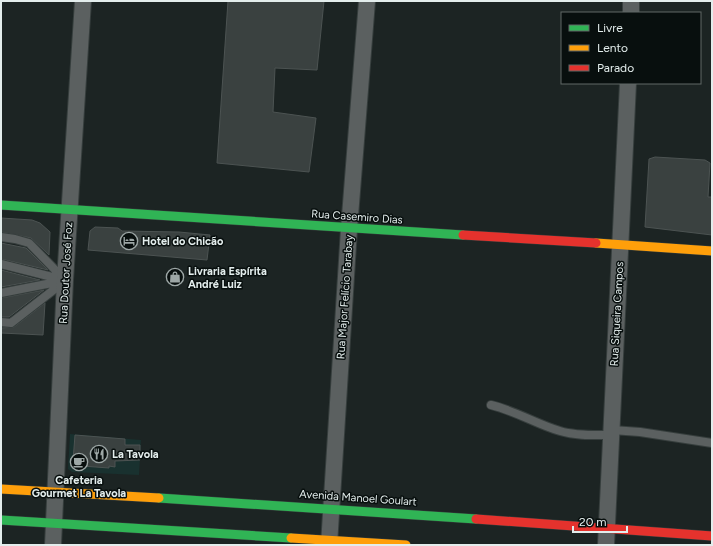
<svg xmlns="http://www.w3.org/2000/svg" width="713" height="546" font-family="Figtree,sans-serif">
<style>
.built{fill:#19312f}
.building{fill:#3a4140;stroke:#4c5352}
.lines{fill:none;stroke-linecap:round;stroke-linejoin:round}
.lane-casing{stroke:#363e3d;stroke-width:10}
.street-casing{stroke:#363e3d;stroke-width:18}
.fast-casing{stroke:#363e3d;stroke-width:10}
.slow-casing{stroke:#363e3d;stroke-width:10}
.jam-casing{stroke:#363e3d;stroke-width:10}
.lane{stroke:#5b6060;stroke-width:8}
.street{stroke:#5b6060;stroke-width:16}
.fast{stroke:#30b455;stroke-width:9}
.slow{stroke:#ff9f0a;stroke-width:9}
.jam{stroke:#e5322d;stroke-width:9}
.labels{text-anchor:middle;dominant-baseline:central;stroke-width:3;stroke-linejoin:round;paint-order:stroke}
.street-label{font-size:11px;fill:#e3edec;stroke:#080f0e}
.poi-label{font-size:11px;font-weight:bold;fill:#e3edec;stroke:#080f0e;text-anchor:start}
</style>
<rect width="100%" height="100%" fill="#1c2423"/>
<!-- built -->
<path class="built" d="M70,434L141,440L139,475L72,472L68,469Z"/>
<!-- building -->
<path class="building" d="M228,1H324L317,70L275,68L273,112L316,118L309,172L217,163Z
M655,157L705,160L710,163L708,197H712V235L645,227L649,159Z
M1,218L32,220L40,223L50,232L49,255L31,238L1,232Z
M95,227L118,228L122,231L179,232L210,235L207,260L88,250L90,231Z
M1,243L26,248L48,270L1,259Z
M1,270L40,280L1,287Z
M44,290L9,317H1V298Z
M45,303L43,335L1,333V328L14,327Z
M75,435L125,439V445H140V460L115,461V467L109,466V468L82,466L73,461Z"/>
<g class="lines">
<defs>
<path id="lane" d="M1,237L15,239L29,243L65,280
M1,264L64,280
M1,293L62,281
M1,322L11,323L65,281
M491,405C516,411 536,424 560,431C576,436 595,435 612,435
M612,430L640,432L712,443"/>
<path id="street" d="M631,13V1
M53,545L65,280L83,1
M329,545L349,229L367,1
M606,545L628,83"/>
<path id="fast" d="M1,205L463,235
M159,498L476,519
M1,520L291,538"/>
<path id="slow" d="M596,243L712,251
M1,489L159,498
M291,538L406,545"/>
<path id="jam" d="M463,235L596,243
M476,519L712,536"/>
</defs>
<!-- lane casing -->
<use href="#lane" class="lane-casing"/>
<!-- street casing -->
<use href="#street" class="street-casing"/>
<!-- fast casing -->
<use href="#fast" class="fast-casing"/>
<!-- slow casing -->
<use href="#slow" class="slow-casing"/>
<!-- jam casing -->
<use href="#jam" class="jam-casing"/>
<!-- lane -->
<use href="#lane" class="lane"/>
<!-- street -->
<use href="#street" class="street"/>
<!-- fast -->
<use href="#fast" class="fast"/>
<!-- slow -->
<use href="#slow" class="slow"/>
<!-- jam -->
<use href="#jam" class="jam"/>
</g>
<!-- icons -->
<defs>
<symbol id="hotel-ring" viewBox="-11 -11 22 22"><circle r="9.5" fill="#080f0e" stroke="#9da7a6" stroke-width="1.5"/><path d="M-6-4.5h1.5V1H6V5H4.5V3h-9V5H-6ZM-4 0a1.8 1.8 0 1 1 3.6 0ZM.5 0V-2.5h3Q6-2.5 6 0Z" fill="#9da7a6"/></symbol>
<symbol id="shop-ring" viewBox="-11 -11 22 22"><circle r="9.5" fill="#080f0e" stroke="#9da7a6" stroke-width="1.5"/><path d="M-5-2.5h2.3a2.7 3.5 0 0 1 5.4 0H5L5.5 6h-11ZM-1.5-2.5h3a1.5 2.3 0 0 0-3 0Z" fill="#9da7a6"/></symbol>
<symbol id="restaurant-ring" viewBox="-11 -11 22 22"><circle r="9.5" fill="#080f0e" stroke="#9da7a6" stroke-width="1.5"/><path d="M-5-6h1v4h1v-4h1v4h1v-4h1v5L-1.5 .5V6h-2V.5L-5-1ZM5-6V6H3V1.5H1.5Q1.5-4 5-6Z" fill="#9da7a6"/></symbol>
<symbol id="cafe-ring" viewBox="-11 -11 22 22"><circle r="9.5" fill="#080f0e" stroke="#9da7a6" stroke-width="1.5"/><path d="M-5.5-4.5H6V0H3Q3 3.5 0 3.5H-2.5Q-5.5 3.5-5.5 0ZM3-3.2v2h1.7v-2ZM-6 4.5H4V6H-6Z" fill="#9da7a6"/></symbol>
</defs>
<g fill-rule="evenodd">
<use href="#hotel-ring" x="119" y="231" width="20" height="20"/>
<use href="#shop-ring" x="165" y="267" width="20" height="20"/>
<use href="#restaurant-ring" x="89" y="444" width="20" height="20"/>
<use href="#cafe-ring" x="69" y="452" width="20" height="20"/>
</g>
<g class="labels">
<!-- street labels -->
<g class="street-label">
<text transform="translate(357 217) rotate(4)">Rua Casemiro Dias</text>
<text transform="translate(66 273) rotate(-87)">Rua Doutor José Foz</text>
<text transform="translate(345 297) rotate(-86)">Rua Major Felício Tarabay</text>
<text transform="translate(617 314) rotate(-87)">Rua Siqueira Campos</text>
<text transform="translate(358 498) rotate(4)">Avenida Manoel Goulart</text>
</g>
<!-- poi labels -->
<g class="poi-label">
<text x="142" y="241">Hotel do Chicão</text>
<text x="188" y="271">Livraria Espírita<tspan x="188" dy="13">André Luiz</tspan></text>
<text x="112" y="454">La Tavola</text>
<text x="79" y="480" text-anchor="middle">Cafeteria<tspan x="79" dy="13">Gourmet La Tavola</tspan></text>
</g>
</g>
<!-- border -->
<rect width="713" height="546" fill="none" stroke="#e3edec" stroke-width="4"/>
<!-- legend -->
<rect x="561" y="12" width="140" height="72" fill="#080f0e" stroke="#606867"/>
<rect x="569" y="25" width="20" height="6" fill="#30b455" stroke="#606867"/>
<text x="597" y="32" font-size="12" fill="#e3edec">Livre</text>
<rect x="569" y="45" width="20" height="6" fill="#ff9f0a" stroke="#606867"/>
<text x="597" y="52" font-size="12" fill="#e3edec">Lento</text>
<rect x="569" y="65" width="20" height="6" fill="#e5322d" stroke="#606867"/>
<text x="597" y="72" font-size="12" fill="#e3edec">Parado</text>
<!-- scale -->
<path d="M573 526v6h54v-6" fill="none" stroke="#e3edec" stroke-width="2"/>
<text x="579" y="526" font-size="12" fill="#e3edec" stroke="#080f0e" stroke-width="3" paint-order="stroke">20 m</text>
</svg>
